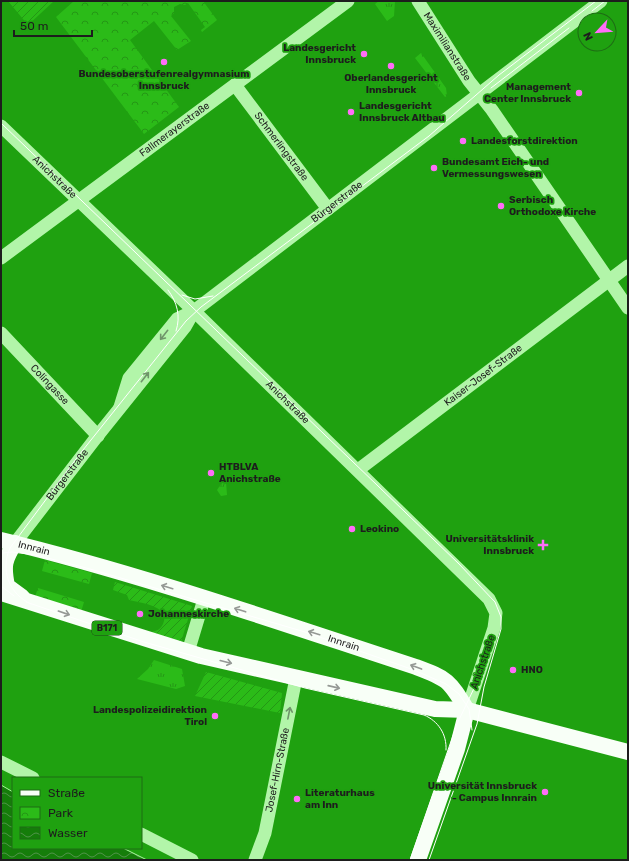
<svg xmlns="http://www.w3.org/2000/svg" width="629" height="861" font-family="Rubik,sans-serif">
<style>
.grass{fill:url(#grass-tufts)}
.park{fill:url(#park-crowns)}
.garden{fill:url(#garden-furrows)}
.water{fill:url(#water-waves);stroke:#a7f99b}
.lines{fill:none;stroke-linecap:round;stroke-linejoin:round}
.minor{stroke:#b2f5a9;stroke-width:13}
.major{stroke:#f8fff7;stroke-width:16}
.tram{stroke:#fff;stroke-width:1}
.oneway{stroke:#6f946a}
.oneway2{stroke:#959995}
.poi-dot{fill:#ff6df8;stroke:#1fa110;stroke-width:1.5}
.labels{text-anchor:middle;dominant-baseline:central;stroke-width:3.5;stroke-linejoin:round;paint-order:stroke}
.shield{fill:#1fa110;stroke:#1e4519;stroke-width:1}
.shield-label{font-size:9px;font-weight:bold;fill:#1d1d1d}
.street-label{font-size:10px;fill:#1d1d1d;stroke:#1fa110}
.poi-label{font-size:10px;font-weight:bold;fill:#1d1d1d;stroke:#1fa110;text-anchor:start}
</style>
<defs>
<pattern id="grass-tufts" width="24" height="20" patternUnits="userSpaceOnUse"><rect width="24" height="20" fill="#2bbb18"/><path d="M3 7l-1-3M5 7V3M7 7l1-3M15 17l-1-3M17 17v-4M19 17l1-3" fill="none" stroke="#249715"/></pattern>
<pattern id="park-crowns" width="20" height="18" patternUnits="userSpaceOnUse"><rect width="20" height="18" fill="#2bbb18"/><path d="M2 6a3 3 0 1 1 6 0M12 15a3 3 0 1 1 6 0" fill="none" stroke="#249715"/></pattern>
<pattern id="garden-furrows" width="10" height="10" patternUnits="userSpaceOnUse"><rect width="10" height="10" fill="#2bbb18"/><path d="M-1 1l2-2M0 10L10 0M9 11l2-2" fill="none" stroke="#249715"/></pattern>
<pattern id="water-waves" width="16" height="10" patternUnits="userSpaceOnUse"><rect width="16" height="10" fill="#157d0a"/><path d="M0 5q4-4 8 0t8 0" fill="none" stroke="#4f9348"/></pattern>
</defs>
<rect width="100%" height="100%" fill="#1fa110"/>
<!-- grass -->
<path class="grass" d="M379,1H395L394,16L387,21L375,4Z
M421,53L446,88L447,96L445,97L415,58Z
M223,481L226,482L227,495L221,496L217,490Z
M154,660L182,669L185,686L176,689L137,679L148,669Z"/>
<!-- park -->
<path class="park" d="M74,1H203L217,20L202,32L201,30L205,27L188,3L185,5L180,4L174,7V13L171,16L191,41L177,50L154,21L130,40L179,107L144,134L56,17Z
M45,560L92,573L89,584L42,571Z
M38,588L84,602L81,612L35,597Z"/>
<!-- garden -->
<path class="garden" d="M8,1H54L28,25Z
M115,582L192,606L181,642L146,633C153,632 160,631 163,624C171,606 141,603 129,600L127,595L113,590Z
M206,672L282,693L280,713L195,696Z"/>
<!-- water -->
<path class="water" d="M1,785L13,792V848H123L147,860H1Z"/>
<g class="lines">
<!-- minor -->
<g class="minor">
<path id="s1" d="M418,1L469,81L492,110L628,308"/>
<path id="s2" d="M235,85L328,209"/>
<path id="s3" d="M1,126L195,312L489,599L496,613L494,628L467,710"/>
<path id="s4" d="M1,258L348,1"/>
<path id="s5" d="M1,333L98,436"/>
<path id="s6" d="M120,407L129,378L177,319L194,311L601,1"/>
<path id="s7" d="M358,470L628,266"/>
<path id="s8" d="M15,543L95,439L185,327L194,311"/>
<path d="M188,652L204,599"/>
<path d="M1,762L33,778"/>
<path d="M141,834L192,860"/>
<path id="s9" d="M255,860L265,833L296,678"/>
</g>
<!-- major -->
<g class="major">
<path id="s10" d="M1,540C141,574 278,622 416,667C448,679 449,680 467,710"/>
<path d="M15,543C4,560 3,566 7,586L22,597"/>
<path d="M1,593L201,656L435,709L467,710L628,752"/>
<path d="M418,860L457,749L467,710"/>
</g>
<!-- tram -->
<path class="tram" d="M592,11L605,1
M491,88L569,28
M1,123L459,564L495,602L501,617V629L484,687L477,724L429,860
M168,290C177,302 181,316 176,331
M182,295L195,299L213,296
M3,553L12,552L36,555L90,569L305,632L414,670L446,684L459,694L469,709L472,730
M1,586L14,596
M26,602L144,642L305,688L424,715C438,721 447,734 446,750
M31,604C9,594 0,570 10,548L79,455L186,321L201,307L429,136L499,75L596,1
M410,860L457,724L478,680L491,643"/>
</g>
<!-- one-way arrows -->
<defs><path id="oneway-shaft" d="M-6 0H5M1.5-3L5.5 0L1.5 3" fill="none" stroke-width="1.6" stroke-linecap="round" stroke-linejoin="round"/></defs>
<g class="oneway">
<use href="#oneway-shaft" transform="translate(164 335) rotate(128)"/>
<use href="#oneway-shaft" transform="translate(145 377) rotate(-52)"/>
<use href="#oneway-shaft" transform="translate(289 713) rotate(-79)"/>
</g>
<g class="oneway2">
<use href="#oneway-shaft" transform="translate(167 587) rotate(-163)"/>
<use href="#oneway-shaft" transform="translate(240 610) rotate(-162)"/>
<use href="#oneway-shaft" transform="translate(64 613) rotate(19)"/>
<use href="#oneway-shaft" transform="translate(314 633) rotate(-163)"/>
<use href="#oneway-shaft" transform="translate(226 662) rotate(14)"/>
<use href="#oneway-shaft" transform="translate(416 667) rotate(-160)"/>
<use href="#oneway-shaft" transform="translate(334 687) rotate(13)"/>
</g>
<!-- markers -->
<g class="poi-dot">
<circle cx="364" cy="54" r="4"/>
<circle cx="164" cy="62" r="4"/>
<circle cx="391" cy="66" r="4"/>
<circle cx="579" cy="93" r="4"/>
<circle cx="351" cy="112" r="4"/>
<circle cx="463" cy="141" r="4"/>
<circle cx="434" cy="168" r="4"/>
<circle cx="501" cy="206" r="4"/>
<circle cx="211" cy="473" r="4"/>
<circle cx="352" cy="529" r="4"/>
<path d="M541 539h4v4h4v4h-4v4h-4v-4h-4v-4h4z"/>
<circle cx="140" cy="614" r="4"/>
<circle cx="513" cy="670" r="4"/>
<circle cx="215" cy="716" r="4"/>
<circle cx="545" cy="792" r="4"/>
<circle cx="297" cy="799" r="4"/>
</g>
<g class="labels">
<!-- shield labels -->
<rect class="shield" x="92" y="621" width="30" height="14" rx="3"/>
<g class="shield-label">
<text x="107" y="628">B171</text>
</g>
<!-- street labels -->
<g class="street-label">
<text stroke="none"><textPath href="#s1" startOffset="54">Maximilianstraße</textPath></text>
<text stroke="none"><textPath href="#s4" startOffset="216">Fallmerayerstraße</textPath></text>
<text stroke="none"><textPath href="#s2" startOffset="77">Schmerlingstraße</textPath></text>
<text stroke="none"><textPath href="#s3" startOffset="74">Anichstraße</textPath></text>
<text stroke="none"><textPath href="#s6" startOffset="305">Bürgerstraße</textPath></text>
<text stroke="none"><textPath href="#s7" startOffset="157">Kaiser-Josef-Straße</textPath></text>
<text stroke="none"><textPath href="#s5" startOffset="71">Colingasse</textPath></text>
<text stroke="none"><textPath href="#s3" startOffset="398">Anichstraße</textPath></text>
<text stroke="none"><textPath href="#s8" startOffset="86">Bürgerstraße</textPath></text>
<text stroke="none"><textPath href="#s10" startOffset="34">Innrain</textPath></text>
<text stroke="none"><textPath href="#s10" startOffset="358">Innrain</textPath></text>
<text transform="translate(483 662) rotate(-71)">Anichstraße</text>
<text stroke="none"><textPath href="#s9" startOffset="93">Josef-Hirn-Straße</textPath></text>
</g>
<!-- poi labels -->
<g class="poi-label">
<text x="356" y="48" text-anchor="end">Landesgericht<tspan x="356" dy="12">Innsbruck</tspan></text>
<text x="164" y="74" text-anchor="middle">Bundesoberstufenrealgymnasium<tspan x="164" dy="12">Innsbruck</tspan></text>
<text x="391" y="78" text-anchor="middle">Oberlandesgericht<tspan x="391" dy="12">Innsbruck</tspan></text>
<text x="571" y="87" text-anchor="end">Management<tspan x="571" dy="12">Center Innsbruck</tspan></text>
<text x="359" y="106">Landesgericht<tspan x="359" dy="12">Innsbruck Altbau</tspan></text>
<text x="471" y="141">Landesforstdirektion</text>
<text x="442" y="162">Bundesamt Eich- und<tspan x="442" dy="12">Vermessungswesen</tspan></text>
<text x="509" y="200">Serbisch<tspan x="509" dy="12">Orthodoxe Kirche</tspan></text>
<text x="219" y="467">HTBLVA<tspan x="219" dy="12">Anichstraße</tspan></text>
<text x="360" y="529">Leokino</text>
<text x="534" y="539" text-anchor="end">Universitätsklinik<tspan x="534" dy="12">Innsbruck</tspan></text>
<text x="148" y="614">Johanneskirche</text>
<text x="521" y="670">HNO</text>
<text x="207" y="710" text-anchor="end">Landespolizeidirektion<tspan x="207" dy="12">Tirol</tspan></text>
<text x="537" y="786" text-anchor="end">Universität Innsbruck<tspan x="537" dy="12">- Campus Innrain</tspan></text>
<text x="305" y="793">Literaturhaus<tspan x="305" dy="12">am Inn</tspan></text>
</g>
</g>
<!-- border -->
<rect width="629" height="861" fill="none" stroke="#1d1d1d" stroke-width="4"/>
<!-- legend -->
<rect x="12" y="777" width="130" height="72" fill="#1fa110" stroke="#1e6c15"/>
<rect x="20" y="790" width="20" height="6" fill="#f8fff7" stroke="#1e6c15"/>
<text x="48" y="797" font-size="12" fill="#1d1d1d">Straße</text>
<rect x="20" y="807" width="20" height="12" fill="url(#park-crowns)" stroke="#1e6c15"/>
<text x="48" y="817" font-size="12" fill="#1d1d1d">Park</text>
<rect x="20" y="827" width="20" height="12" fill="url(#water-waves)" stroke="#1e6c15"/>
<text x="48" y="837" font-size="12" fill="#1d1d1d">Wasser</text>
<!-- north arrow -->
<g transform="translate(597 32) rotate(244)"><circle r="19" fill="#1fa110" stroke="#1e6c15"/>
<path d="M0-3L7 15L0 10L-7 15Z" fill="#ff6df8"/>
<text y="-6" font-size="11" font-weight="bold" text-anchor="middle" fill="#1d1d1d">N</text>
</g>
<!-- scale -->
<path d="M14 30v6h78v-6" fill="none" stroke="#1d1d1d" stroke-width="2"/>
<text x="20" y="30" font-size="12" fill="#1d1d1d" stroke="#1fa110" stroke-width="3" paint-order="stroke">50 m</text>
</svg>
